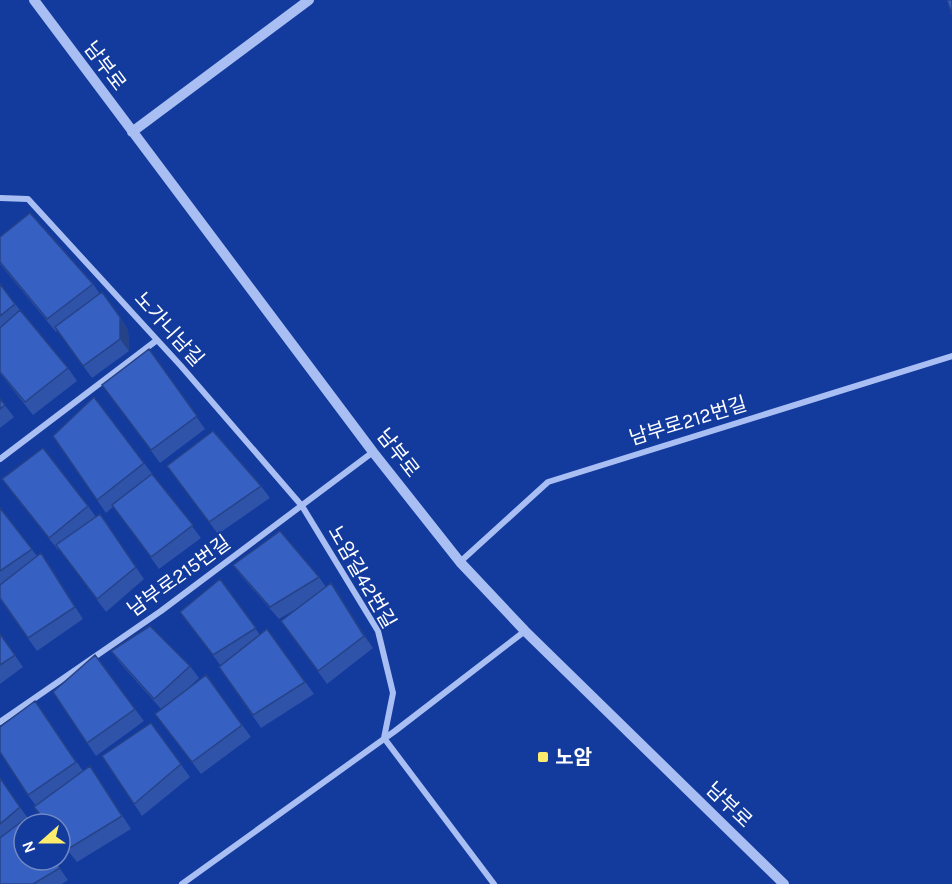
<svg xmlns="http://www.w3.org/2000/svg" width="952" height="884" font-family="Karla,'Noto Sans KR',sans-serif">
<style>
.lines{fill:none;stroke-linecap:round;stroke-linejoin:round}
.minor{stroke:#a9bff4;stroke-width:6}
.tertiary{stroke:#a9bff4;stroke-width:10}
.wall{fill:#2f53a8}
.shaded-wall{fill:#264388}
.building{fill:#3760c3;stroke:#264388;stroke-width:1.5}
.poi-dot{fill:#ffeb6c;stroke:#133a9d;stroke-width:2}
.labels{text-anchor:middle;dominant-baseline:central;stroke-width:4.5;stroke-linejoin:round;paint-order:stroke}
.street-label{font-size:20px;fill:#fff;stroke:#133a9d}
.poi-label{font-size:20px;font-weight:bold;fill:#fff;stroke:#133a9d;text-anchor:start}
</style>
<rect width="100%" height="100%" fill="#133a9d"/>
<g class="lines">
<!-- minor -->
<path class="minor" d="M0,198L28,199L181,366L302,506L378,631L393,693L384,738L494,884
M0,459L157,340
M460,562L548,482L952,356
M0,722L161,611L373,452
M182,884L395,731L525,631"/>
<!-- tertiary -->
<path class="tertiary" d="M34,0L373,452L460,562L525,631L784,884
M132,132L309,0"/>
</g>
<!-- wall -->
<path class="wall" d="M0,237L93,284L100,294L120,317L128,330L129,351L92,378L57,330L56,332L0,264Z
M0,284L20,310L68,368L77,381L33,415L0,373Z
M149,349L205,429L160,463L102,385Z
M0,399L14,417L0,428Z
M144,463L201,538L159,569L114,506L106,513L97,500Z
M167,466L261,486L270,498L218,534Z
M2,479L88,506L96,517L100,514L144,579L106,612L59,549L58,550L11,491Z
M0,508L37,556L50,566L83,619L37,651L0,599Z
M233,565L319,577L326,587L331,583L373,648L327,684L281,621L303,605L279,619L242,577Z
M220,579L260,635L267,629L314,694L261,728L219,667L221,666L180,612Z
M0,634L23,667L0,684Z
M111,651L190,666L199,678L182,694L206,675L251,737L201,774L155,714L161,709L120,663Z
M53,692L135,709L144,721L96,756Z
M35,701L83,771L90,766L131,829L77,862L60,841V824H47L34,807L36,806L28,795Z
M151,723L190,777L142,816L102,756Z
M0,778L29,820L27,822L68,880L62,884H0Z"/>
<!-- shaded-wall -->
<path class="shaded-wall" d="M120,317L128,330L129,351L120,339Z
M41,553L50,566L83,619L75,607Z
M331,583L340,596L373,648L364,636Z"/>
<!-- building -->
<path class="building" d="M947,0H952V14Z
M30,213L93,284L47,319L0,262V237Z
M0,284L15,304L0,316Z
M102,292L120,317V339L83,366L55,327Z
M20,310L68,368L25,402L0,372V328Z
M149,349L197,416L151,450L102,385Z
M94,397L144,463L97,500L53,436Z
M0,399L5,405L0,409Z
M213,431L261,486L209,522L167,466Z
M43,448L88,506L49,538L2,479Z
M152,474L193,525L151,557L112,505Z
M0,508L32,549L0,571Z
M100,514L136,567L97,599L56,545Z
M280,531L319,577L270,607L233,565Z
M41,553L75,607L28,638L0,598V585Z
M220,579L256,628L213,655L180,612Z
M331,583L364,636L318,671L281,621Z
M150,626L190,666L154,699L111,651Z
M267,629L305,682L253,715L219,667Z
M0,634L15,655L0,665Z
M95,655L135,709L87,743L53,692Z
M206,675L242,725L192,762L155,714Z
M35,701L76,762L28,795L0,752V727Z
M151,723L181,764L134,804L102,756Z
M90,766L122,816L68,849L60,839V824H48L34,807Z
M0,778L20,807L0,824Z
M25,819L28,824H24V860H54L60,868L33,884H0V838Z"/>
<!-- markers -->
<rect class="poi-dot" x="537" y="751" width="12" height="12" rx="3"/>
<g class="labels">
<!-- street labels -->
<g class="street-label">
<text transform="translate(105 66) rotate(53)">남부로</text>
<text transform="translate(169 329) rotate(48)">노가니남길</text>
<text transform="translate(688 421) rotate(-17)">남부로212번길</text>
<text transform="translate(398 453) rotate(52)">남부로</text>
<text transform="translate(179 576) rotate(-36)">남부로215번길</text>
<text transform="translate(362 577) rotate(60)">노암길42번길</text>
<text transform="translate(729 805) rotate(44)">남부로</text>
</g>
<!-- poi labels -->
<g class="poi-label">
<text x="555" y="757">노암</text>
</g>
</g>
<!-- north arrow -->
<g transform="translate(42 842) rotate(249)"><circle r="28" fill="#133a9d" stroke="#7189c4" stroke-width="1.5"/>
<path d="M0-4.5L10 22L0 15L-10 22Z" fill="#ffeb6c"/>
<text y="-9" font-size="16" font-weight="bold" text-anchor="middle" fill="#ffffff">N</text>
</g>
</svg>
